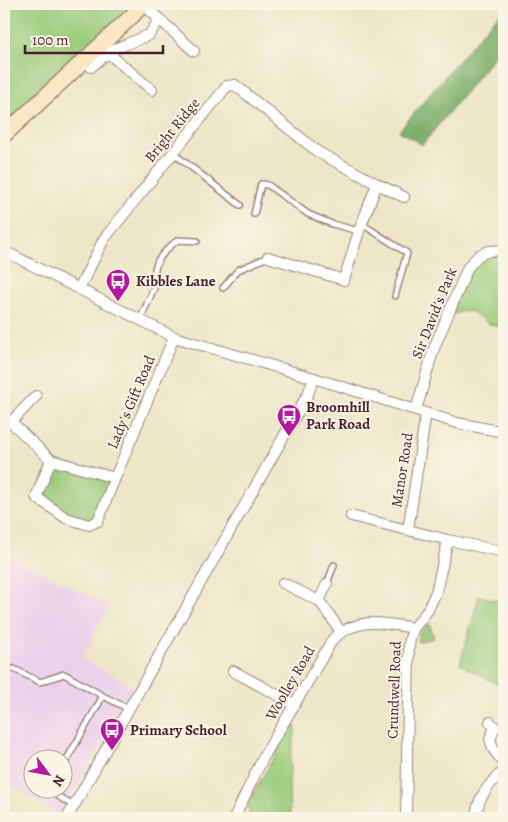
<svg xmlns="http://www.w3.org/2000/svg" width="508" height="822" font-family="Alegreya,serif">
<style>
.built{fill:#ecd1ea;fill-rule:evenodd}
.green{fill:#9acb7a;stroke:#727552}
.forest{fill:#7baf6a;stroke:#62674a}
.lines{fill:none;stroke-linecap:round;stroke-linejoin:round}
.lane-casing{stroke:#9c8279;stroke-width:8}
.street-casing{stroke:#9c8279;stroke-width:12}
.secondary-casing{stroke:#9c8279;stroke-width:18}
.lane{stroke:#fff;stroke-width:5}
.street{stroke:#fff;stroke-width:10}
.secondary{stroke:#fae7c3;stroke-width:15}
.labels{text-anchor:middle;dominant-baseline:central;stroke-width:4;stroke-linejoin:round;paint-order:stroke}
.street-label{font-size:15px;fill:#4a1f2b;stroke:#fcf5e5}
.poi-label{font-size:15px;font-weight:bold;fill:#4a1f2b;stroke:#fcf5e5;text-anchor:start}
</style>
<rect width="100%" height="100%" fill="#fcf5e5"/>
<filter id="ink" filterUnits="userSpaceOnUse"><feTurbulence type="fractalNoise" baseFrequency=".02" numOctaves="2"/><feDisplacementMap in="SourceGraphic" scale="10" xChannelSelector="R" yChannelSelector="G"/><feConvolveMatrix kernelMatrix="1 2 1 2 8 2 1 2 1" color-interpolation-filters="sRGB"/></filter>
<filter id="wash" filterUnits="userSpaceOnUse"><feTurbulence type="fractalNoise" baseFrequency=".0096" numOctaves="4" result="noise"/><feDisplacementMap in="SourceGraphic" scale="20" xChannelSelector="R" yChannelSelector="G"/><feGaussianBlur stdDeviation="1.12" result="paint"/><feColorMatrix in="noise" values="0 0 0 0 0 0 0 0 0 0 0 0 0 0 0 0 0 1.4 0 .05"/><feComposite in="paint" operator="in"/></filter>
<g filter="url(#wash)">
<rect width="100%" height="100%" fill="#ede6c7"/>
<!-- built -->
<path class="built" d="M4,554L110,606L81,658L135,688L59,815L4,780ZM32,760H62V790H32Z"/>
<!-- green -->
<path class="green" d="M4,4H134L4,126Z
M504,250V327C498,327 494,326 488,323C481,319 476,312 467,311C460,311 454,314 447,316L479,255Z
M51,460L115,478L98,521L89,525L36,497Z
M479,596L504,602V687L478,674L460,664Z
M429,623L434,638L418,642L419,634Z
M292,725L296,727L291,754L289,786L290,818H253C249,814 248,809 248,804Z"/>
<!-- forest -->
<path class="forest" d="M504,9V45L422,145L399,131L486,28Z"/>
</g>
<g filter="url(#ink)">
<g class="lines">
<defs>
<path id="lane" d="M173,153L240,205
M254,214L261,184L268,185L308,214L332,224L359,231
M362,224L407,253L395,296
M223,288L238,270L268,257
M140,320L154,288L155,269L158,260L168,248L178,240L197,241
M327,584L334,565
M14,669L40,682L64,674L103,696
M62,768L103,696L129,709
M56,790L58,796L73,806"/>
<path id="street" d="M143,4L194,51
M108,53L152,90
M91,67L110,51L149,35L159,20
M377,184L404,197
M4,251L174,337L314,378L457,423L504,432
M79,289L104,239L227,86L235,85L318,152L377,184L359,231L344,280L268,257
M416,410L434,348L468,267L479,255L489,251L504,250
M4,418L11,422L51,460L115,478L174,337
M11,422L36,396
M51,460L36,497L66,518L89,525L98,521L115,478
M351,516L448,540L504,552
M408,530L426,413
M283,583L319,601L326,610L341,632
M319,601L327,584
M233,671L294,704
M490,722L495,727L490,739L493,749L504,763
M67,818L169,638L308,394L314,378
M234,818L264,756L333,639C358,616 383,623 414,628
M406,818L409,646L410,638L414,628L428,610L436,592L448,540
M476,818C477,799 489,783 504,771"/>
<path id="secondary" d="M4,135L132,16L143,4"/>
</defs>
<!-- lane casing -->
<use href="#lane" class="lane-casing"/>
<!-- street casing -->
<use href="#street" class="street-casing"/>
<!-- secondary casing -->
<use href="#secondary" class="secondary-casing"/>
<!-- lane -->
<use href="#lane" class="lane"/>
<!-- street -->
<use href="#street" class="street"/>
<!-- secondary -->
<use href="#secondary" class="secondary"/>
</g>
</g>
<!-- icons -->
<defs>
<symbol id="bus-pin" viewBox="-11 -11 22 30"><path d="M0 17L-7.5 6A9.5 9.5 0 1 1 7.5 6Z" fill="#b5179e" stroke="#fcf5e5"/><path d="M-5-6H5V4H4V6H2V4H-2V6H-4V4H-5ZM-3.5-4V0h7V-4ZM-3.5 1.2v1.5H-2V1.2ZM2 1.2v1.5H3.5V1.2Z" fill="#fff"/></symbol>
</defs>
<g fill-rule="evenodd">
<use href="#bus-pin" x="104" y="267" width="28" height="38"/>
<use href="#bus-pin" x="275" y="402" width="28" height="38"/>
<use href="#bus-pin" x="98" y="716" width="28" height="38"/>
</g>
<g class="labels">
<!-- street labels -->
<g class="street-label">
<text transform="translate(172 130) rotate(-51)">Bright Ridge</text>
<text transform="translate(434 313) rotate(-68)">Sir David's Park</text>
<text transform="translate(131 402) rotate(-67)">Lady's Gift Road</text>
<text transform="translate(402 470) rotate(-81)">Manor Road</text>
<text transform="translate(290 683) rotate(-60)">Woolley Road</text>
<text transform="translate(394 690) rotate(-88)">Crundwell Road</text>
</g>
<!-- poi labels -->
<g class="poi-label">
<text x="136" y="281">Kibbles Lane</text>
<text x="306" y="407">Broomhill<tspan x="306" dy="17">Park Road</tspan></text>
<text x="130" y="730">Primary School</text>
</g>
</g>
<!-- margin -->
<rect width="508" height="822" fill="none" stroke="#fcf5e5" stroke-width="20"/>
<!-- north arrow -->
<g transform="translate(48 774) rotate(122)"><circle r="24" fill="#fcf5e5" stroke="#b59f9b"/>
<path d="M0-4L9 19L0 12L-9 19Z" fill="#b5179e"/>
<text y="-8" font-size="14" font-weight="bold" text-anchor="middle" fill="#4a1f2b">N</text>
</g>
<!-- scale -->
<path d="M25 45v8h138v-8" fill="none" stroke="#4a1f2b" stroke-width="2.5"/>
<text x="32" y="45" font-size="15" fill="#4a1f2b" stroke="#fcf5e5" stroke-width="4" paint-order="stroke">100 m</text>
</svg>
